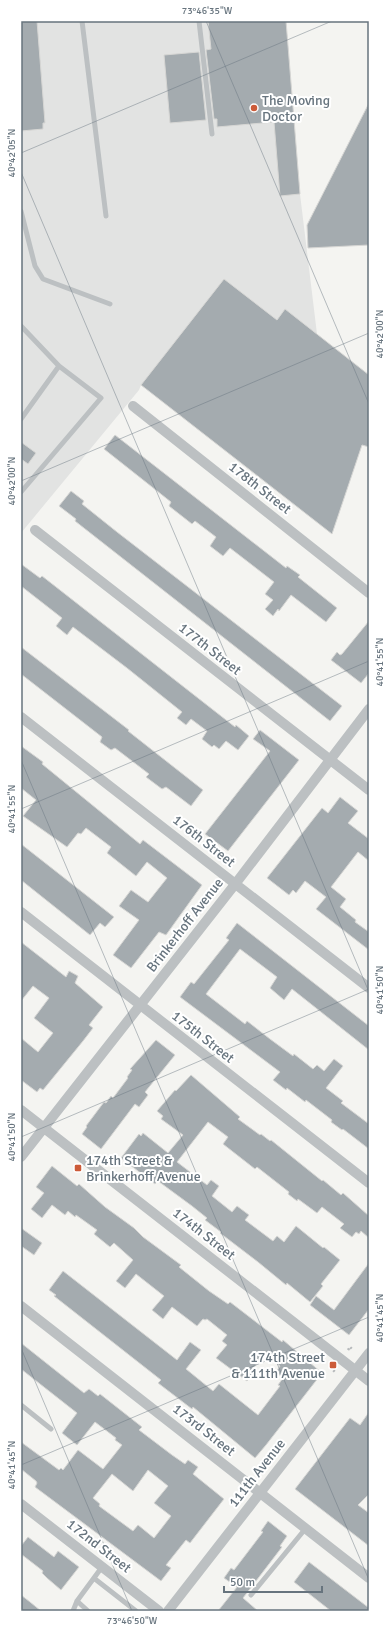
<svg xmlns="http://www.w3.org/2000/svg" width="390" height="1632" font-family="Signika,sans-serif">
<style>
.built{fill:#e2e3e2}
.building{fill:#a4abaf;stroke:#d6d6d4;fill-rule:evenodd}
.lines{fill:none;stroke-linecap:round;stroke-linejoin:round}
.path{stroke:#b6b9bb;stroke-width:2.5;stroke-dasharray:2 2;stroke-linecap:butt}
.lane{stroke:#bcc0c2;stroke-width:5}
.street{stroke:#bcc0c2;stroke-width:10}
.ticks{fill:none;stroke:#67747e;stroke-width:1;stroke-opacity:0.45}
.poi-dot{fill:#cc5b39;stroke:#fff;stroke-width:1.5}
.labels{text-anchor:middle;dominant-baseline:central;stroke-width:4;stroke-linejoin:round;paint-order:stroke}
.poi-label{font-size:14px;fill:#67747e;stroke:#fff;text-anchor:start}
.street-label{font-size:14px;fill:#67747e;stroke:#fff}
.neatline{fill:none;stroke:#67747e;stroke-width:1.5}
.ticks-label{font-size:10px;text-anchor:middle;fill:#67747e}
</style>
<rect width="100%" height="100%" fill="#f4f4f1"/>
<!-- built -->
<path class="built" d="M21,21H286L300,194L317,334L285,309L277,320L224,279L141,385L139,390L21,533Z"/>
<!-- building -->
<path class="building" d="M21,21H37L45,123H43V129L21,131Z
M208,21H286L300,194L280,196L274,122L217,127V119H214L206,50L211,49Z
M199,52L206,120L170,123L164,55Z
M369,103V245L308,248L307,225Z
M224,279L277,320L285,309L369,375V447L362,445L332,534L141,385Z
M115,435L286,568L287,566L300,575L298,577L337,608L326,622L291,595L279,611L278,609L273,616L265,609L273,600L265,594L274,582L230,548L223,556L210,546L216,537L195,521L192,524L169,506L171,502L104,449Z
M21,442L36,453L28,464L21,459Z
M71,491L84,501L82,504L117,532L342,706L330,721L75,521L76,519L59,506Z
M21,564L40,578L42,576L235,727L236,725L249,736L238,750L226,741L219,749L214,745L212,747L202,739L207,731L191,719L186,725L177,718L182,712L127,668L73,627L67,635L56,626L62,618L21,586Z
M369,621V673L361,683L331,660L337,652L340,655L342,654Z
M21,647L129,730L128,731L203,790L191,806L166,787L162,789L146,777L149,774L115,748L111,750L100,742L102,737L21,674Z
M260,730L299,760L228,851L205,834L270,751L253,739Z
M21,746L43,762L42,764L140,844L143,840L202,885L166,935L159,932L131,968L113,955L139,920L119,906L131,890L148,902L167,878L147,862L136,876L107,853L111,847L86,828L81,834L78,833L67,847L23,816L36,800L21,788Z
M340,797L358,811L348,823L369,839V861L358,852L331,887L346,899L340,907L356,920L355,922L369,932V950L316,909L326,897L305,881L296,893L293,890L289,895L267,878L322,808L328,813Z
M21,844L114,917L105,927L100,923L90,935L21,880Z
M237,923L369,1026V1050L292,989L284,1000L270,988L277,977L240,949L206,994L245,1024L247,1021L270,1039L293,1056L294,1054L313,1069L317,1065L324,1071L334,1059L343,1066L326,1088L343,1101L341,1103L369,1124V1149L343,1129L342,1130L331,1122L332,1120L306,1100L305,1102L287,1088L286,1090L273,1080L280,1072L180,997L191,982L194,984L217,955L229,940L226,938Z
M21,942L66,977L69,971L78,976L75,983L103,1007L89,1025L93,1028L83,1041L43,1090L40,1088L37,1092L21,1080V1038L38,1052L53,1033L34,1018L49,998L33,986L21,1001Z
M156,1040L175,1055L145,1092L148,1095L139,1107L135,1104L101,1149L82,1134L87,1127L86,1126L104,1102L106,1103L111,1096L113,1098L128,1078L127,1077L132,1070L130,1069Z
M191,1075L240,1117L238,1119L260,1135L261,1134L270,1141L271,1140L322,1181L323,1180L341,1195L343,1193L369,1216V1238L361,1231L359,1234L356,1232L352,1237L340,1228L344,1224L322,1207L317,1213L298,1199L297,1201L288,1194L289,1192L257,1167L255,1169L223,1144L228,1137L208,1122L177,1162L207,1185L211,1180L219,1186L212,1196L232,1212L237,1206L249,1215L245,1220L273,1241L277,1236L284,1242L296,1226L323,1248L324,1247L340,1260L321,1284L323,1286L310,1302L287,1283L286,1285L258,1262L220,1233L221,1232L205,1220L207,1218L192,1206L158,1181L155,1184L121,1158L139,1134L141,1136L143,1133L168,1153L183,1135L161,1119L163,1116L157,1111L175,1090L176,1091Z
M52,1166L77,1186L79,1184L105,1207L134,1228L143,1237L181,1265L179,1267L209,1291L228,1304L230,1302L282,1342L283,1340L322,1373L266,1445L255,1458L193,1407L192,1409L158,1383L161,1380L54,1296L56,1295L49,1290L63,1271L177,1360L190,1342L201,1350L186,1369L213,1391L219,1384L258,1415L280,1386L278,1385L283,1378L276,1372L280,1366L264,1354L252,1370L254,1372L247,1381L216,1358L227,1345L222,1341L227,1335L207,1319L205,1320L203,1319L197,1326L172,1307L163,1319L152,1310L164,1296L136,1274L125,1288L116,1281L133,1260L114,1243L110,1247L94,1234L97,1230L76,1215L75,1217L68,1211L65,1215L52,1205L42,1218L31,1209L44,1193L36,1187Z
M21,1228L42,1243L34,1255L21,1246Z
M369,1263V1309L349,1335L310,1305L316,1296L334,1310Z
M21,1343L84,1393L89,1389L98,1396L100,1394L142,1427L139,1430L172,1455L185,1464L188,1460L198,1467L193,1474L224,1499L190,1543L186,1540L166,1565L171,1568L161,1581L35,1487L37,1483L36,1481L21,1469V1442L59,1470L61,1468L63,1470L78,1450L103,1469L122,1445L115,1440L116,1438L95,1422L77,1445L62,1433L77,1413L21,1369ZM148,1470L168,1486L154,1503L171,1516L154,1538L138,1525L133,1531L99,1506L100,1504L93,1498L112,1474L133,1491Z
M369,1412V1494L358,1505L369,1513V1546L295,1489L350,1418L360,1425Z
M268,1521L287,1536L280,1546L282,1547L243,1598L258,1611H218L237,1587L224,1578L231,1568L234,1570L263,1532L261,1531Z
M28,1537L54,1557L58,1551L79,1567L61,1590L47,1578L42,1573L43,1571L21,1554V1546Z
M309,1562L369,1608V1611H331L294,1582Z
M21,1595L30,1602L41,1611H21Z"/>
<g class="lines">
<!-- path -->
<path class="path" d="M348,1350L350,1347L353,1350
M335,1367L333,1370L336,1373"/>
<!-- lane -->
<path class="lane" d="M82,21L106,216
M199,21L212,134
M21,211L35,266L43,279L110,304
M21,326L59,366
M21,419L59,366L101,398L21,492
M21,1405L51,1429
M95,1579L136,1611
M251,1595L306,1528
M77,1601L88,1611
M73,1611L77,1601L102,1567"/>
<!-- street -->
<path class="street" d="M133,406L369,593
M35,530L369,790
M21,717L369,988
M21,912L369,1183
M21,1110L369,1381
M21,1157L236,883L369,709
M21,1306L369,1578
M21,1504L159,1611
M168,1611L369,1353"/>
</g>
<!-- ticks -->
<path class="ticks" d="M206,21L369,404M21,153L332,21M21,172L369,992M21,481L369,333M21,760L369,1580M21,809L369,661M21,1137L369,989M21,1348L132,1611M21,1465L369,1317"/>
<!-- markers -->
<g class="poi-dot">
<circle cx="254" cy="108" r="4"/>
<rect x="74" y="1164" width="8" height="8" rx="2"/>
<rect x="329" y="1361" width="8" height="8" rx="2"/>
</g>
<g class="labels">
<!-- poi labels -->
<g class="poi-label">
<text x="262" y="100">The Moving<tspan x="262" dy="16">Doctor</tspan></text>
<text x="86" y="1160">174th Street &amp;<tspan x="86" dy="16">Brinkerhoff Avenue</tspan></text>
<text x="325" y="1357" text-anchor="end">174th Street<tspan x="325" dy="16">&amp; 111th Avenue</tspan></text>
</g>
<!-- street labels -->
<g class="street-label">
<text transform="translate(260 488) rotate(38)">178th Street</text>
<text transform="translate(210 649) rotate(38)">177th Street</text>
<text transform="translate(204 841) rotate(38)">176th Street</text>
<text transform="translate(185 925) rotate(-52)">Brinkerhoff Avenue</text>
<text transform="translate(203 1037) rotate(38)">175th Street</text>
<text transform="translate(204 1234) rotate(38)">174th Street</text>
<text transform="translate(204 1430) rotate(38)">173rd Street</text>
<text transform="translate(257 1473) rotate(-52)">111th Avenue</text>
<text transform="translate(99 1546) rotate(38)">172nd Street</text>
</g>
</g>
<!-- border -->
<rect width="390" height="1632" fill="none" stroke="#ffffff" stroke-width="44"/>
<!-- scale -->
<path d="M224 1586v6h98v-6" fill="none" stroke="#67747e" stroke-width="2"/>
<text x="230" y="1586" font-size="12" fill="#67747e" stroke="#ffffff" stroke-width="3" paint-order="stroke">50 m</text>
<rect x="22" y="22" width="346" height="1588" class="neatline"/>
<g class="ticks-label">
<text x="207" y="14">73°46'35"W</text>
<text transform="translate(11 153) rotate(-90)" y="4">40°42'05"N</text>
<text transform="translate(379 334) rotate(-90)" y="4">40°42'00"N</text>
<text transform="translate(11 481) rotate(-90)" y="4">40°42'00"N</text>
<text transform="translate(379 662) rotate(-90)" y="4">40°41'55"N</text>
<text transform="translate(11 809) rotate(-90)" y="4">40°41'55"N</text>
<text transform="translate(379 990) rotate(-90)" y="4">40°41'50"N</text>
<text transform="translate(11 1137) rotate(-90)" y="4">40°41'50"N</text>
<text transform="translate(379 1318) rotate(-90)" y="4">40°41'45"N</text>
<text transform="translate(11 1465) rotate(-90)" y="4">40°41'45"N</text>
<text x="132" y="1624">73°46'50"W</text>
</g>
</svg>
